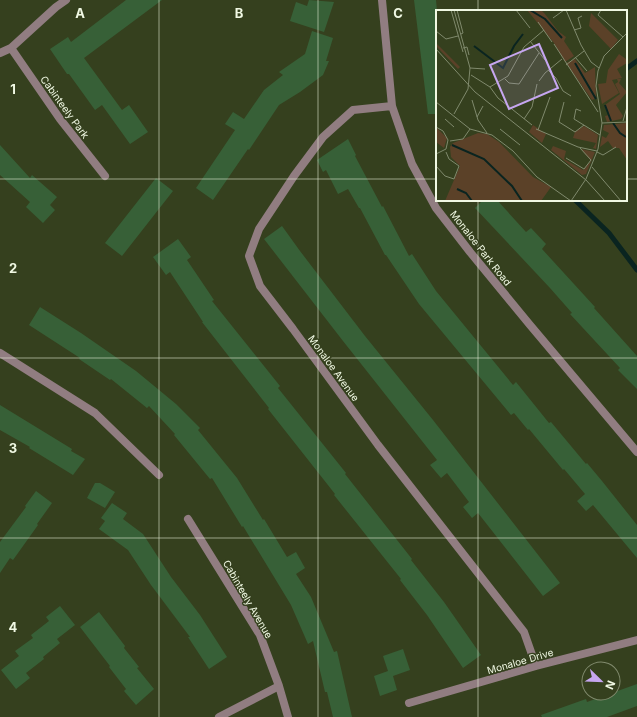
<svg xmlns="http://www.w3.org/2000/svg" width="637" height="717" font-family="Inter,sans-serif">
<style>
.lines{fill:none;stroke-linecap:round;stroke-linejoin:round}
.stream{stroke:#0a2420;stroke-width:5}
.building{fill:#376037}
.street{stroke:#917d81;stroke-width:8}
.grid{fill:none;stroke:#f0f8e3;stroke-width:1;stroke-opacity:0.55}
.labels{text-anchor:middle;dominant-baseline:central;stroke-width:3;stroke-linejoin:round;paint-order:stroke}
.street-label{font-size:10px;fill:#f0f8e3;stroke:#35401e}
.inset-river{fill:none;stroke:#0a2420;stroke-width:2}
.inset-road{fill:none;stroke:#808a6d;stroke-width:1}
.view{fill:#c6a6f0;fill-opacity:0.15;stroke:#c6a6f0;stroke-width:2}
.inset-edge{fill:none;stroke:#f0f8e3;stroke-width:2}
.grid-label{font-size:13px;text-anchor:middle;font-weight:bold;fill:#f0f8e3;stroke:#35401e;stroke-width:3;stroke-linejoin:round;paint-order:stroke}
</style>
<rect width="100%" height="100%" fill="#35401e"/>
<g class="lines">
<!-- stream -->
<path class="stream" d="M626,69L637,61
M575,200L609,233L637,270"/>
</g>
<!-- building -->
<path class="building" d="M126,0H162L84,58L122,110L129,105L148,132L130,144L102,105L95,110L69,74H67L50,49L68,37L71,42Z
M309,0L334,2L324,32L290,21L296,2L307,6Z
M414,0H436L437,11V114H428Z
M312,31L333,38L326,61H329L323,75L300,92L279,105L249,150L248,149L213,200L196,188L235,130L225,124L233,112L244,119L264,90L283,75L279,72L305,54Z
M348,139L356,155L355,156L382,207L383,206L409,256L412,254L436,291L513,385L516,382L549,423L551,422L586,464L587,463L602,481L637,525V558L593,505L586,511L577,501L585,494L564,469L563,470L529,429L528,430L514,413L511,415L419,304L386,255H385L360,208H359L348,189L338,194L326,170L323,172L317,160Z
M0,145L30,178L32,175L57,197L50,205L55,210L43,223L26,207L30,202L0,175Z
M156,178L173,191L122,256L105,243Z
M483,200H497L526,232L531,228L546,244L542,249L595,307L594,308L637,356V389L618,370L620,368L570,314L572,313L550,288L475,208Z
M282,226L300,251L365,336L433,420L560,583L543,596L478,513L472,518L463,507L469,502L447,473L441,478L430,465L437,460L343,341L264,239Z
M178,239L191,257L187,260L214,300L212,301L280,386L278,388L346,473L345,474L412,559L411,560L444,602L481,655L463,668L427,615L400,580L401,579L334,495L335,494L268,409L269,408L202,322H203L170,272L166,275L153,257Z
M40,307L81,333L136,371L176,404L200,428L198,430L237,478L263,520L264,519L287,557L296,552L305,568L296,574L311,597L334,652L337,651L352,717H333L327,692H325L313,641L308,644L291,605L243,526L242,527L212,478L210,479L174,435L175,434L149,406L147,408L111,379L110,380L79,359L80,358L29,325Z
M0,405L72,449L71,451L85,459L73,475L29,448L30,447L0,430Z
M95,483H100L115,492L105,508L87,498Z
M36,491L52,503L37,524L38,525L13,560L10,558L0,573V542L26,507L25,506Z
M112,503L127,513L123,519L143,534L171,577L200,615L227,657L209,669L188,637H190L151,585L128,550L99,529L105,521L101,518Z
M60,606L75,625L57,639L60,643L43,657L44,659L26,673L30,678L16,689L1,670L19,656L15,651L33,638L31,635L49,621L46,617Z
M99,612L125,646L124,648L139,667L137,668L154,689L136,705L124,691L126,689L109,667L110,666L80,627Z
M403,649L410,670L393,676L397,690L380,696L374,676L388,671L383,656Z
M637,684V706L607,717H542L541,715L586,699L587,702Z"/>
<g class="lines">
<!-- street -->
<path class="street" d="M382,0L392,106L412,164L436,208L470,252L530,325L637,452
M11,48L60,119L105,176
M0,53L11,48L56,7L66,0
M392,106L353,110L323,137L294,176L259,229L249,256L260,286L293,329L378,445L524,632L536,666
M0,353L95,413L159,475
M188,519L260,635L279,686L288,717
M409,703L536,666L637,640
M219,717L279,686"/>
</g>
<!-- grid -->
<path class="grid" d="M159,0V717M318,0V717M478,0V11M0,179H437M626,179H637M478,200V717M0,358H637M0,538H637"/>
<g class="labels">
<!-- street labels -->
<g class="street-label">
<text transform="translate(65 107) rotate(54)">Cabinteely Park</text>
<text transform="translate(481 248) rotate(52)">Monaloe Park Road</text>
<text transform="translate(334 368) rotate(54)">Monaloe Avenue</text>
<text transform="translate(248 599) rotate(60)">Cabinteely Avenue</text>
<text transform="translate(520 661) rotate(-16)">Monaloe Drive</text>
</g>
</g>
<!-- overview -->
<g transform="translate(436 10)">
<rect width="191" height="191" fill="#35401e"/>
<path d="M91,0H105L109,4L122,21L130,27L128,31L138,46L129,52L118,33ZM155,3L182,30L175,39L153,16ZM0,33L24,57L22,59L0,36ZM183,44L190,49L191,53L181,59L186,68L176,70L183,83L166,94L162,74L170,73L172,60ZM139,49L149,63L159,57L160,88L156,90L130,53ZM181,69H185L183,73L191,82L180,95L187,106L185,109L171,112L169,106L173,105L169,95L184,84L179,74L182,72ZM191,113V150L183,138H177L172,131L164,137L166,126L170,128L173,123L167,120L168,115ZM97,115L110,124L106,133L93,122ZM148,116L162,125L160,139L157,138L160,133L137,128L139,122ZM0,117L11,128L8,138L0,132ZM42,123L51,124L63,132L97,167L115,177L105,191H9L24,156L15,147L14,137L17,133ZM117,136L130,141L128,149L147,160L155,151L145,139L159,142L150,164L146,165L115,140Z" fill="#5b4128"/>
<path class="inset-river" d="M94,0L109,9L126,28M38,36L67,58L78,36L87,24M139,53L160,89M169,95L175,111M177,113L184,123L190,127M16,135L48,149L76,176L86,191M21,179L30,183L36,191"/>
<path class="inset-road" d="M15,0L27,42M18,0L34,58L32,79M21,0L27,23L25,24M80,0L94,18M130,0L145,35L155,52L163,58M165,0L162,5L187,27M117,8L128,0M102,12L116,32M138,20L145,18L142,8L146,6M0,21L10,29L22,26M94,31L109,50M118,34L162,102M27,38L31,37L33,45M0,39L39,82L150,170L169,191M139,47L151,61M130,55L148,41M34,58L49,59M112,60L120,68L127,81L135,86M35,65L54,77L62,88L96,115M69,69L73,73L83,74L103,43M103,71L109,63L126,49M54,77L72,66L88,37L108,20M36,90L42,110L51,123M0,92L34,119L56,125L77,141L101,167L135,191M128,92L123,112L139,122L148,115M145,101L140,99L138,109L164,125M18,104L32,79M41,107L47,96M9,109L18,117M88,109L96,97L101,74M187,111L191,97M166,113L191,112M0,117L7,121L12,130L10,139L0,144M64,119L84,135M100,119L142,137L161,141M102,120L114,87M14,131L27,129L34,119M161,142L167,145L180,137M130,148L148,159L155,150L144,138M0,156L9,166L18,169L23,156L13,149L10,142M156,157L185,191M135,191L150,169L162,139L166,113L160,76L162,61L168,46L191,23"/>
<path class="view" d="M103,34L122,78L73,99L54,55Z"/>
<rect width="191" height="191" class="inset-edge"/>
</g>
<g class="grid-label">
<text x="80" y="18">A</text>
<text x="239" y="18">B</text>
<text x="398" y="18">C</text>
<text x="13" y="94">1</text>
<text x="13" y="273">2</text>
<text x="13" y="453">3</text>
<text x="13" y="632">4</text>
</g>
<!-- north arrow -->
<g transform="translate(601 681) rotate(113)"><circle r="19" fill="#35401e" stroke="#808a6d"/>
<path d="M0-3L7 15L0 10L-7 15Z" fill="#c6a6f0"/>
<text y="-6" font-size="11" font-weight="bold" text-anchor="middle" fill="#f0f8e3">N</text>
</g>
</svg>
